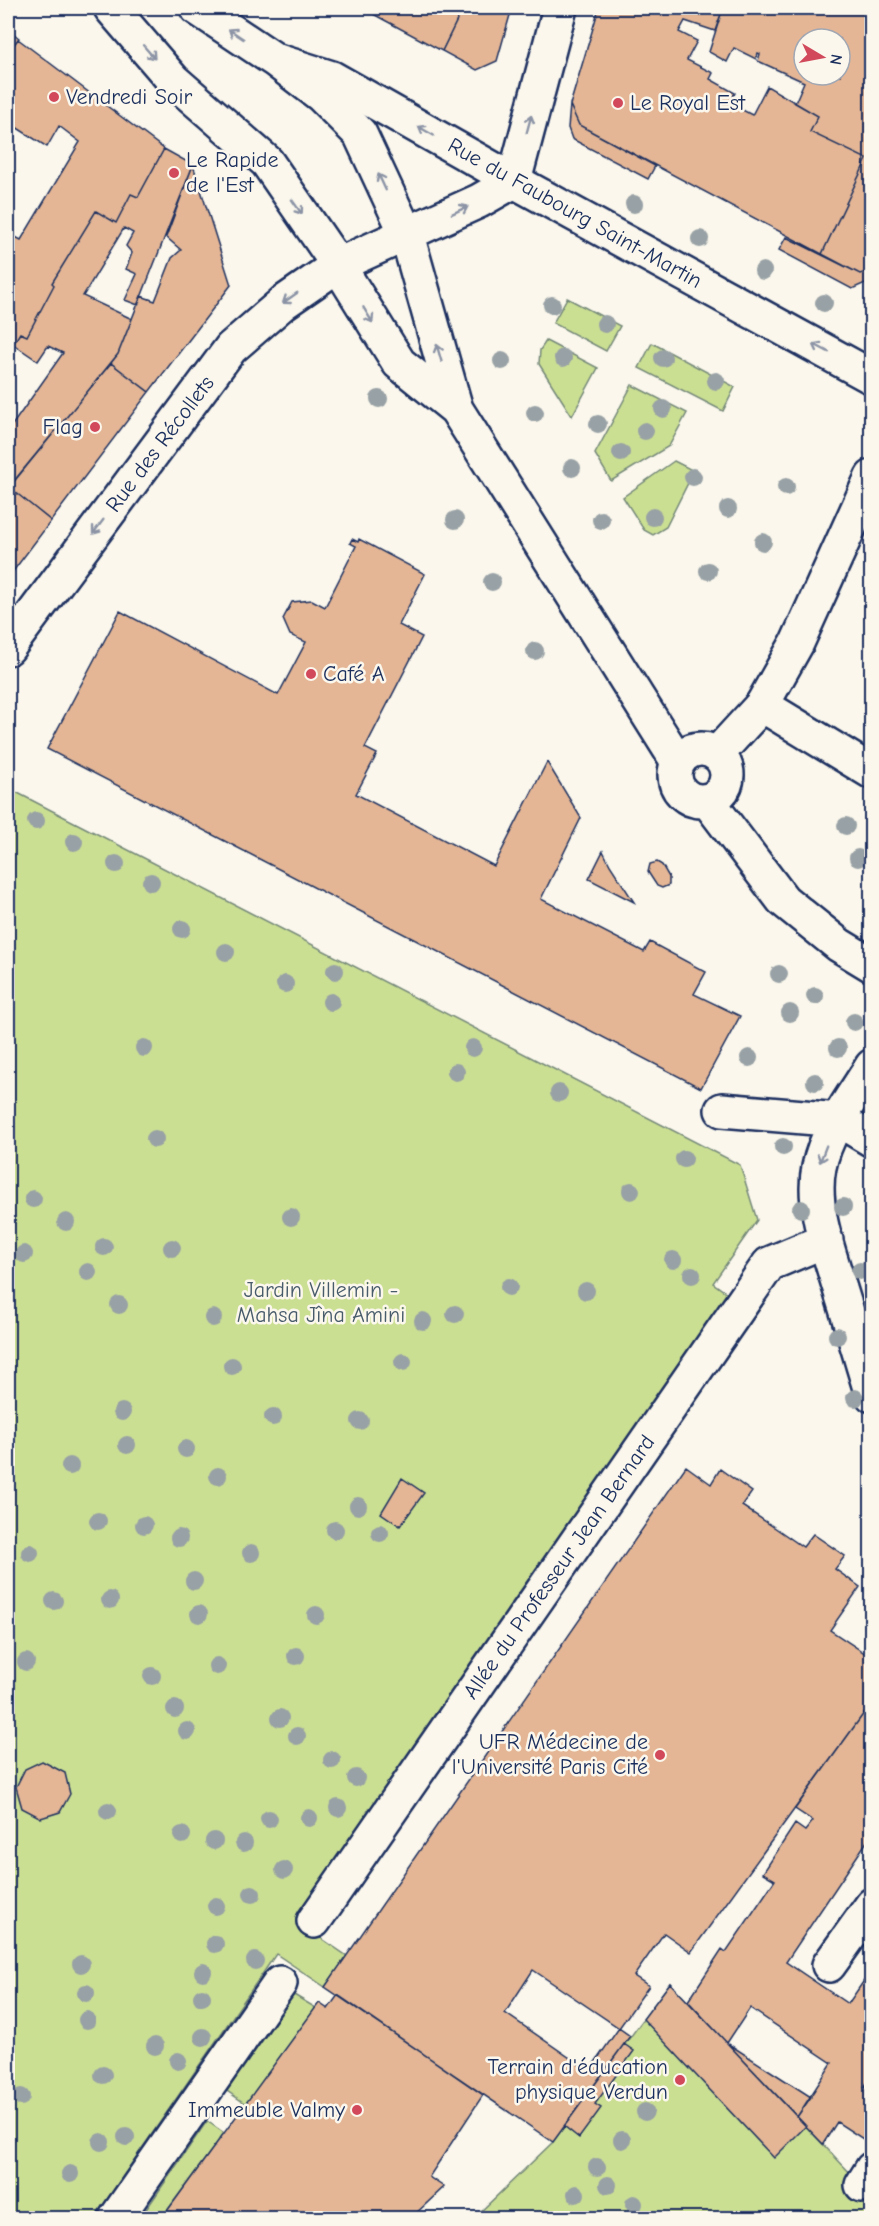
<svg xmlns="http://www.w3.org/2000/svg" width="879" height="2226" font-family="'Comic Neue',sans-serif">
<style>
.green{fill:#cbdf93;stroke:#738778;stroke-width:1.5}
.building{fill:#e4b695;stroke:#1b2f5e;stroke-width:1.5;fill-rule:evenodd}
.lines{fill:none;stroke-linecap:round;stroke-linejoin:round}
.minor-casing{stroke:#1b2f5e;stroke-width:38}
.major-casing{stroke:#1b2f5e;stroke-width:38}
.minor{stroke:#fbf7ec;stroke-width:33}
.major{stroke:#fbf7ec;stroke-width:33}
.tree{fill:#98a1a5}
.oneway{stroke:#8b93a5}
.poi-dot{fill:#d1495b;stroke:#fbf7ec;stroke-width:2}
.labels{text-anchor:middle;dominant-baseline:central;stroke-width:5;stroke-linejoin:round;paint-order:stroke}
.poi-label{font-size:22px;fill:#1b2f5e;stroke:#fbf7ec;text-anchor:start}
.street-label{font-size:22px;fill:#1b2f5e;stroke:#fbf7ec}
.park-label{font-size:22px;fill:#475b6b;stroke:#fbf7ec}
</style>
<rect width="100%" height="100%" fill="#fbf7ec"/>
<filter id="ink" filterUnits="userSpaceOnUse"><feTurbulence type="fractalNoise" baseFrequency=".0167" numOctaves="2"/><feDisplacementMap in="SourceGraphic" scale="12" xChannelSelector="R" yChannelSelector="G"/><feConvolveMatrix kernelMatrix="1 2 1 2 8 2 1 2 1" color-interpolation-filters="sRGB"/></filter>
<g filter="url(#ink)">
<!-- green -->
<path class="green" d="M567,298L620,326L606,351L553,323Z
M546,341L598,368L572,416L539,364L540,350Z
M652,343L735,387L723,411L639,368Z
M632,385L687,413L669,446L611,481L595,454Z
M674,461L694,471L666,527L653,535L644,530L623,497Z
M8,788L740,1165L757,1220L713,1283L728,1294L296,1921L347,1956L325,1987L276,1954L94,2218H8Z
M670,1983L871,2195V2218H474L553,2142Z
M294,1995L316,2008L246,2104L227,2091Z
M207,2121L224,2133L163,2216L143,2214Z"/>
<!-- building -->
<path class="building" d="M362,8H463L442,51Z
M463,8H512L497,61L477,70L442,51Z
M599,8H723L715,31L685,21L679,32L697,41L687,60L713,73L710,79L735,93L729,103L752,115L767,86L818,116L810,132L867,159L822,254L579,125L570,105Z
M723,8H872V270L860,274L822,254L867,159L810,132L818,116L795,103L804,82L758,61L760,54L758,53L756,59L734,48L727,62L709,52ZM804,39H840V75H804Z
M8,29L19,38L8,52Z
M18,39L164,149L138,197L131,194L116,223L96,211L52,283L54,285L27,336L20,333L8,352V233L21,240L80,142L59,126L47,147L8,122V52Z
M570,105L579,125L655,166L648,179L572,139L568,128Z
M164,149L193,165L138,305L125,300L137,274L126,269L132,253L126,246L133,233L124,228L83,296L132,319L118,354L8,489V431L63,353L48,346L38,361L13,344L20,333L27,336L54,285L52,283L96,211L116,223L131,194L138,197Z
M193,165L231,285L149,392L111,363L118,354L141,296L155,301L172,258L181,250L166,237Z
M786,237L860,274L872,270V280L852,289L779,250Z
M111,363L149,392L51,521L9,487Z
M9,487L51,521L8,578V519L13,512L8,507Z
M352,539L358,542L359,539L425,574L399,625L422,637L365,748L377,754L356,794L494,866L547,762L581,818L541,899L644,952L650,942L706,972L694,994L740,1016L701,1088L47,749L120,611L278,695L306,642L290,635L283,619L292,602L312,600L325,607L356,546L350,543Z
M603,851L610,865L634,902L589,879Z
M657,862L662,865L669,877V885L662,888L657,886L648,872L650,864Z
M686,1466L711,1484L720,1469L752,1492L742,1506L774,1527L803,1547L813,1534L845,1556L835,1569L860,1587L830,1630L872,1658V1702L691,1952L664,1933L634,1976L649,1986L619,2028L630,2036L553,2142L325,1987ZM533,1970L619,2028L589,2071L505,2013Z
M402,1478L424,1493L400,1526L381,1513Z
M872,1702V1834L786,1962L848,2004L872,1969V2076L864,2087L872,2092V2125L863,2139L837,2122L823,2144L797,2117L832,2063L750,2008L727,2043L688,2001L722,1949L726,1952L775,1880L763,1873L795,1824L805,1831L813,1821L795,1809Z
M42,1761L65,1773L70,1794L60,1812L41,1818L22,1808L16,1787L25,1769Z
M670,1983L806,2126L774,2158L643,2019Z
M338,1995L483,2095L429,2177L444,2187L411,2218H162L319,2003L328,2009Z
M727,2043L811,2097L797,2117Z
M624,2044L634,2051L595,2104L601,2108L579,2138L564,2126Z
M872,2125V2141L865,2137Z"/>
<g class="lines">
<defs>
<path id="minor" d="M278,61L332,78L514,181L872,377
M8,648L231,348L283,303L338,265L479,201L514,181L560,8
M762,705L872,772
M872,1066C853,1097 826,1131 819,1167C811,1207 829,1251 840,1289C851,1324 861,1359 872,1395
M722,1110L839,1120L872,1140
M314,1921L769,1264L826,1240
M829,1965L872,1905
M862,2185L872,2169
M116,2218L280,1983"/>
<path id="major" d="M111,8L173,80L267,162L338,265L399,363L456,409
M197,8L275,60L322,96L360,134L407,235L456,409L678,762
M675 775a26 26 0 1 1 52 0a26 26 0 1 1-52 0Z
M717,754L762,705L797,643L872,477
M708,801L783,900L839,945L872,965"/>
</defs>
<!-- minor casing -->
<use href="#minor" class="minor-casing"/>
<!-- major casing -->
<use href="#major" class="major-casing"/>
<!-- minor -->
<use href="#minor" class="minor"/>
<!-- major -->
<use href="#major" class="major"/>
</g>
<!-- trees -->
<g class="tree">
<circle cx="634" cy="204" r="9"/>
<circle cx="700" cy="239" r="9"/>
<circle cx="763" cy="271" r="9"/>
<circle cx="824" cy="303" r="9"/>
<circle cx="552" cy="305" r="9"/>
<circle cx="605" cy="324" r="9"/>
<circle cx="563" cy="358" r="9"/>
<circle cx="663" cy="358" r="9"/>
<circle cx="502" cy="361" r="9"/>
<circle cx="716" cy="381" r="9"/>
<circle cx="379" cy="399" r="9"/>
<circle cx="663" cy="409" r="9"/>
<circle cx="535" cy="413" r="9"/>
<circle cx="598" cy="424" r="9"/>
<circle cx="645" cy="431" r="9"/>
<circle cx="621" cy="453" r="9"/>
<circle cx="572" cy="468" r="9"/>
<circle cx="693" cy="477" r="9"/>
<circle cx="786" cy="487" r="9"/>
<circle cx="728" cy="509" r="9"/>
<circle cx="653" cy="517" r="9"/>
<circle cx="455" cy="520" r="9"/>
<circle cx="601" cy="520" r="9"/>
<circle cx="763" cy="542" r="9"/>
<circle cx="708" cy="571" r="9"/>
<circle cx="492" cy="582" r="9"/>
<circle cx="535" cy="651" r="9"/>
<circle cx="36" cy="821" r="9"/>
<circle cx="846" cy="826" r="9"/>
<circle cx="74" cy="842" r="9"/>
<circle cx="858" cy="858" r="9"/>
<circle cx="116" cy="864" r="9"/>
<circle cx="151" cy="882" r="9"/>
<circle cx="182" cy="929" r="9"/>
<circle cx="226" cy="952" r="9"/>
<circle cx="335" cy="971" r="9"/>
<circle cx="779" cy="974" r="9"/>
<circle cx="285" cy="984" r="9"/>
<circle cx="815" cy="996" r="9"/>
<circle cx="331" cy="1002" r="9"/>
<circle cx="790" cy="1013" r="9"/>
<circle cx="854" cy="1022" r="9"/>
<circle cx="144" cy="1048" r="9"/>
<circle cx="473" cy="1048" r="9"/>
<circle cx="838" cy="1048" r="9"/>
<circle cx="749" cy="1058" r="9"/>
<circle cx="456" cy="1072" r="9"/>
<circle cx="815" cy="1082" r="9"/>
<circle cx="559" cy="1093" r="9"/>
<circle cx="155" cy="1139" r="9"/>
<circle cx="783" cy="1147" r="9"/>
<circle cx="684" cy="1159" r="9"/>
<circle cx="631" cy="1191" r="9"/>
<circle cx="33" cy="1199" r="9"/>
<circle cx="843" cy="1207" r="9"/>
<circle cx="801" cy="1209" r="9"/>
<circle cx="291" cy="1217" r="9"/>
<circle cx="66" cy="1222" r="9"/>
<circle cx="104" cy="1247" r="9"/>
<circle cx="172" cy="1248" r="9"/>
<circle cx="24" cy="1254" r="9"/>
<circle cx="673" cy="1260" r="9"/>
<circle cx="860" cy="1271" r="9"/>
<circle cx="88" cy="1272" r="9"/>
<circle cx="692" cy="1275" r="9"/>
<circle cx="509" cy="1287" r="9"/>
<circle cx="586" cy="1291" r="9"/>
<circle cx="119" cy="1305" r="9"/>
<circle cx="455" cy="1314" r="9"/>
<circle cx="213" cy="1318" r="9"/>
<circle cx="423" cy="1321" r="9"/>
<circle cx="837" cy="1336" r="9"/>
<circle cx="403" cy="1362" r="9"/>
<circle cx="232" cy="1366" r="9"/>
<circle cx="855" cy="1398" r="9"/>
<circle cx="122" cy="1412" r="9"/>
<circle cx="273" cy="1417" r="9"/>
<circle cx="360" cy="1421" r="9"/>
<circle cx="127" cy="1445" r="9"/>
<circle cx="186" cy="1449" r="9"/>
<circle cx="70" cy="1466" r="9"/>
<circle cx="218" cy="1476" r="9"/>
<circle cx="358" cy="1506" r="9"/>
<circle cx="98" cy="1521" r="9"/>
<circle cx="144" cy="1525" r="9"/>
<circle cx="335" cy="1530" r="9"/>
<circle cx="380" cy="1533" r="9"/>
<circle cx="179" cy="1538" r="9"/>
<circle cx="30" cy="1553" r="9"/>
<circle cx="251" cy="1553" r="9"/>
<circle cx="194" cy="1581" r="9"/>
<circle cx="110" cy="1600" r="9"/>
<circle cx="54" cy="1601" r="9"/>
<circle cx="199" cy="1614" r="9"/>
<circle cx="316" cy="1615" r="9"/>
<circle cx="296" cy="1656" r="9"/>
<circle cx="26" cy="1662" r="9"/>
<circle cx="217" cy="1666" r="9"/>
<circle cx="152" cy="1676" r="9"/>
<circle cx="175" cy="1709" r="9"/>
<circle cx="280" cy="1718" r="9"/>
<circle cx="187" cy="1731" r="9"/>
<circle cx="297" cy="1736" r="9"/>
<circle cx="332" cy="1760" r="9"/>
<circle cx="356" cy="1778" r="9"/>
<circle cx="338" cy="1808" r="9"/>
<circle cx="108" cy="1811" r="9"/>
<circle cx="309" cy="1818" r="9"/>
<circle cx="269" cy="1819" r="9"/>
<circle cx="182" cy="1835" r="9"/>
<circle cx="214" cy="1841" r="9"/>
<circle cx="244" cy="1843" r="9"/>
<circle cx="284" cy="1870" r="9"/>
<circle cx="252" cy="1894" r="9"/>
<circle cx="216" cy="1906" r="9"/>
<circle cx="215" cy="1944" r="9"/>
<circle cx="255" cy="1961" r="9"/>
<circle cx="81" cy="1964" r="9"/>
<circle cx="203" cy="1972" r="9"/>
<circle cx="86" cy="1993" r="9"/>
<circle cx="202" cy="1997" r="9"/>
<circle cx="87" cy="2020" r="9"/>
<circle cx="203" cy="2037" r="9"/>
<circle cx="155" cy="2046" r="9"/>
<circle cx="178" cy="2061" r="9"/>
<circle cx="103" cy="2075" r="9"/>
<circle cx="21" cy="2097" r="9"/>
<circle cx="645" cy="2112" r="9"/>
<circle cx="126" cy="2137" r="9"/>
<circle cx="622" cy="2140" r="9"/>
<circle cx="101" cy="2142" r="9"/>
<circle cx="597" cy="2167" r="9"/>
<circle cx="70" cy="2174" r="9"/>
<circle cx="608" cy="2185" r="9"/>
<circle cx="576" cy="2194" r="9"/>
<circle cx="634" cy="2204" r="9"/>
</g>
<!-- one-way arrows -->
<defs><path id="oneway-shaft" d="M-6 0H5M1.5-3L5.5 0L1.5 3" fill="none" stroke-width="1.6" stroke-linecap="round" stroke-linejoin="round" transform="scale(1.5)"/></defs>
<g class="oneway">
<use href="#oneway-shaft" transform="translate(236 34) rotate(-146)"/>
<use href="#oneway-shaft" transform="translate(149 52) rotate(49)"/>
<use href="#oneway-shaft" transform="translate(529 124) rotate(-75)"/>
<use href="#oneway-shaft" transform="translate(426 131) rotate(-150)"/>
<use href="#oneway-shaft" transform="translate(382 182) rotate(-115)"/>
<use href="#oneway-shaft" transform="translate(297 207) rotate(55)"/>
<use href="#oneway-shaft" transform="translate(460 210) rotate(-25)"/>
<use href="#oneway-shaft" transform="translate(290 298) rotate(145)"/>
<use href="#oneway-shaft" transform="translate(368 315) rotate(59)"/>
<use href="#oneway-shaft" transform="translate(821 348) rotate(-152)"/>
<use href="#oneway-shaft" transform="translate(439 353) rotate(-106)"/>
<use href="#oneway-shaft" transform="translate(98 527) rotate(127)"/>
<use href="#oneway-shaft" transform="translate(823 1154) rotate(111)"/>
</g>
</g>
<!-- markers -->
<g class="poi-dot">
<circle cx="54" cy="97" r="6"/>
<circle cx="618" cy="103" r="6"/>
<circle cx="174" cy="173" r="6"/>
<circle cx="95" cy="427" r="6"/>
<circle cx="311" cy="674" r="6"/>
<circle cx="660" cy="1755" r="6"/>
<circle cx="680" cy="2080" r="6"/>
<circle cx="357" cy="2110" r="6"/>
</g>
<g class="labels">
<!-- poi labels -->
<g class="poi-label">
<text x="66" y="97">Vendredi Soir</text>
<text x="630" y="103">Le Royal Est</text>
<text x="186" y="160">Le Rapide<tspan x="186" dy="25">de l'Est</tspan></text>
<text x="83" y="427" text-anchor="end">Flag</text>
<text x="323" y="674">Café A</text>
<text x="648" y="1742" text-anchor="end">UFR Médecine de<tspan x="648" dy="25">l'Université Paris Cité</tspan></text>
<text x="668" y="2067" text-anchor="end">Terrain d'éducation<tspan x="668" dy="25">physique Verdun</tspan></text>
<text x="345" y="2110" text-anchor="end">Immeuble Valmy</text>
</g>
<!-- street labels -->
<g class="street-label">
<text transform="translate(575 213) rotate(29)">Rue du Faubourg Saint-Martin</text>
<text transform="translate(160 444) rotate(-53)">Rue des Récollets</text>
<text transform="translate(559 1567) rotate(-55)">Allée du Professeur Jean Bernard</text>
</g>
<!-- park labels -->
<g class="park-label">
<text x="321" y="1290">Jardin Villemin -<tspan x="321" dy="25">Mahsa Jîna Amini</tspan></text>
</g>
</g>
<!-- margin -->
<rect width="879" height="2226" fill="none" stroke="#fbf7ec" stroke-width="30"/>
<rect x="15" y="15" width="849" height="2196" fill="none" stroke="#1b2f5e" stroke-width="2" filter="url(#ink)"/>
<!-- north arrow -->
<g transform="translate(822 57) rotate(100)"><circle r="28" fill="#fbf7ec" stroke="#a1a7b3" stroke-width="1.5"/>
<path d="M0-4.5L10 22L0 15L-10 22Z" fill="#d1495b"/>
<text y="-9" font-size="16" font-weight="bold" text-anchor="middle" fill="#1b2f5e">N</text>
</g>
</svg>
